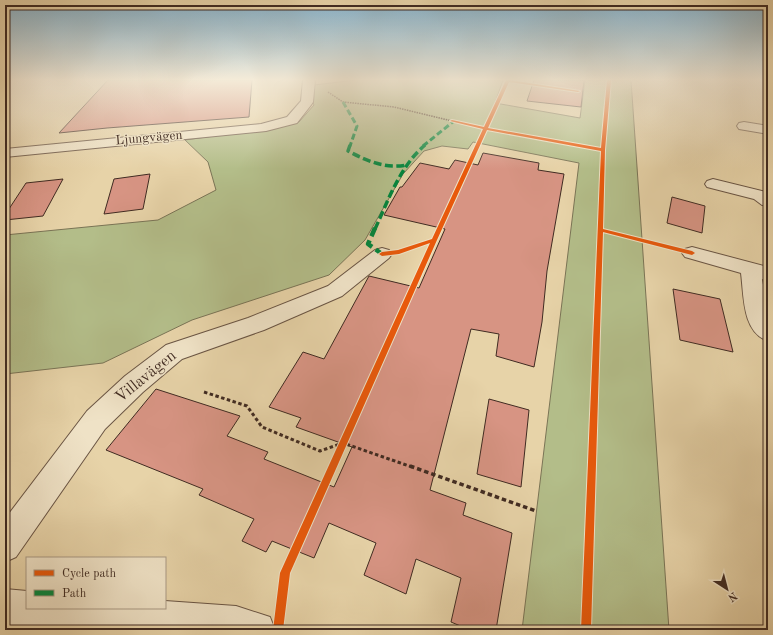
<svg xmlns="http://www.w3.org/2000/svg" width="773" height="635" font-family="'Old Standard TT',serif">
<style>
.green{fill:#b3bd89;stroke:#7a7456}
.building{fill:#d79483;stroke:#402b22}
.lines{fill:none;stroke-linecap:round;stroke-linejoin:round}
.minor-casing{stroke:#6a5544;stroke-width:2}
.path-far2{stroke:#402b22;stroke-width:1.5;stroke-dasharray:1.5 1;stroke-linecap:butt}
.path-far1{stroke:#402b22;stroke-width:3;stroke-dasharray:3.5 2.5;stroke-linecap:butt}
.path{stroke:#402b22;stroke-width:3.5;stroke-dasharray:4.5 3;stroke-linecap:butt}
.minor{fill:#efe2c6;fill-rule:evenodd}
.quiet-far2{stroke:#00873e;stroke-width:3;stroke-dasharray:6 3;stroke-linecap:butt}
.quiet-far1{stroke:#00873e;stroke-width:3.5;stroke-dasharray:8 3.5;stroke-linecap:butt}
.quiet{stroke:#00873e;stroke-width:4.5;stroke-dasharray:9 4.5;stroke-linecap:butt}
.cycleway-casing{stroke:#efe2c6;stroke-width:2}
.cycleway{fill:#e8590c;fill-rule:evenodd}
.labels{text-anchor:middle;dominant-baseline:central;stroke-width:3;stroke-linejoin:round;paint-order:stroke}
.far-street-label{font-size:13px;fill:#402b22;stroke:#efe2c6}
.street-label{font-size:16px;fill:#402b22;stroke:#efe2c6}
</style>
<rect width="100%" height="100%" fill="#e7d3a8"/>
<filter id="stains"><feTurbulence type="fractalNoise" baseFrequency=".005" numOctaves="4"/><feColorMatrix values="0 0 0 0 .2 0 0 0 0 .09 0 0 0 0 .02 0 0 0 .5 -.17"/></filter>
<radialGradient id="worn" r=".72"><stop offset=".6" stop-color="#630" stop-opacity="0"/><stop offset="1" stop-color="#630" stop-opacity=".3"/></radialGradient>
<!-- green -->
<path class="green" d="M356,80H503L495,103L580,118L585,80H631L669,630H522L579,163L473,142L468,149L442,146L424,151L403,174L365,240L329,275L192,320L103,363L5,374V235L158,220L216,190L208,162L185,140L271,128L299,122L314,105L308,90L314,85Z"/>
<!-- building -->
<path class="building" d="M108,80H252L249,117L107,128L59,133Z
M534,80H584L581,107L527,101Z
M483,153L539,163L538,170L564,174L547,271L542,322L534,367L496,356L499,334L471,329L430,490L466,503L463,515L512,533L496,630H470L451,622L461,578L416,559L406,594L364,575L376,543L329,523L314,558L272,541L266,552L242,541L254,519L199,495L203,489L106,450L156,389L240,416L227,436L268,452L264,459L334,487L352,447L296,427L301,418L269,407L303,352L324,359L369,276L419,288L445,229L384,215L400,187H402L420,163L449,169L455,160L478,165Z
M150,174L143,209L104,214L114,179Z
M63,179L43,216L5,220V215L26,183Z
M672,197L705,206L702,233L667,223Z
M673,289L720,299L733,352L680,340Z
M489,399L529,410L521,487L477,474Z"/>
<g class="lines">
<defs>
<path id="minor" d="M303,80H315L313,102L311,105L297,123L266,131L5,157V149L261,124L287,117L301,101Z
M744,122L768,126V134L739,129L737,126L739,123Z
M713,179L766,192L768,193V206L762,205L754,199L707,187L705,184L707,181Z
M692,247L768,267V281L762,279L768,314V341C742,332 744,296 741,273L685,257L682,253L685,249Z
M382,248L389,250L392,254L389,258L342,296L264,330L182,359L143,392L105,429L16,557L5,562V519L87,411L125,376L166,345L248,318L328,286L375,250Z
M5,589L27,591V608H165V601L236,606L270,617L275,630H77L5,625Z"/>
</defs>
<!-- minor casing -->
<use href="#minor" class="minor-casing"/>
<!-- path-far2 -->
<path class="path-far2" d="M328,92L343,102L394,107L452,121"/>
<!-- path-far1 -->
<path class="path-far1" d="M204,392L247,406L262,427L320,451L343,443L412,467"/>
<!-- path -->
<path class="path" d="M410,466L536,511"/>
<!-- minor -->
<use href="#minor" class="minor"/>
<!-- quiet-far2 -->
<path class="quiet-far2" d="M343,102L357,126L350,146
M423,146L454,121"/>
<!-- quiet-far1 -->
<path class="quiet-far1" d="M350,145L348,151C367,161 385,169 407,165
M375,229C388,201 400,166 425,145"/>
<!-- quiet -->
<path class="quiet" d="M375,228L368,244L382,254"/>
<defs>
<path id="cycleway" d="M506,80H510L580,91L578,92L509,82L488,128L601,148L607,80H611L605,150L603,229L692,251L695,253L692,255L603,232L591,630H581L601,151L487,130L437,240L290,573L283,630H273L280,573L430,243L399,254L382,256L379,254L382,252L398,250L432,239L483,129L450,121L452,120L484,127Z"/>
</defs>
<!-- cycleway casing -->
<use href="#cycleway" class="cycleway-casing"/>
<!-- cycleway -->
<use href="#cycleway" class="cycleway"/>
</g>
<!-- sky -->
<linearGradient id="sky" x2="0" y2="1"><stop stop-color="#87b5d0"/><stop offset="0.47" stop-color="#f4ebd8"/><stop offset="1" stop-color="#f4ebd8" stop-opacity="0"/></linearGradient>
<rect width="773" height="169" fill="url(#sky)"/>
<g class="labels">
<!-- far-street labels -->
<g class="far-street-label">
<text transform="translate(149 138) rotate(-5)">Ljungvägen</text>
</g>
<!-- street labels -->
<g class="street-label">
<text transform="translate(146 377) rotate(-39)">Villavägen</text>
</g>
</g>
<!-- margin -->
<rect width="773" height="635" fill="none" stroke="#e7d3a8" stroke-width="20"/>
<rect x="6" y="6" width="761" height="623" fill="none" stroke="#402b22" stroke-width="2"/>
<rect x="10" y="10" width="753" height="615" fill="none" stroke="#402b22"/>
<!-- legend -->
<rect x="26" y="557" width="140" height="52" fill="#efe2c6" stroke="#a99984"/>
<rect x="34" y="570" width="20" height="6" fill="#e8590c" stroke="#a99984"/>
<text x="62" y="577" font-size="12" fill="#402b22">Cycle path</text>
<rect x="34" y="590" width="20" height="6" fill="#00873e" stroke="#a99984"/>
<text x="62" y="597" font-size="12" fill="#402b22">Path</text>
<!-- north arrow -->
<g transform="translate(727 589) rotate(144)" stroke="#efe2c6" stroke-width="3" paint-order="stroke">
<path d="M0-3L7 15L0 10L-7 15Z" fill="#402b22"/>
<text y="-6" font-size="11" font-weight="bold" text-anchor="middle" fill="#402b22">N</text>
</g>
<rect width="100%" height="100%" filter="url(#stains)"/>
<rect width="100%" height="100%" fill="url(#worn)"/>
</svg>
